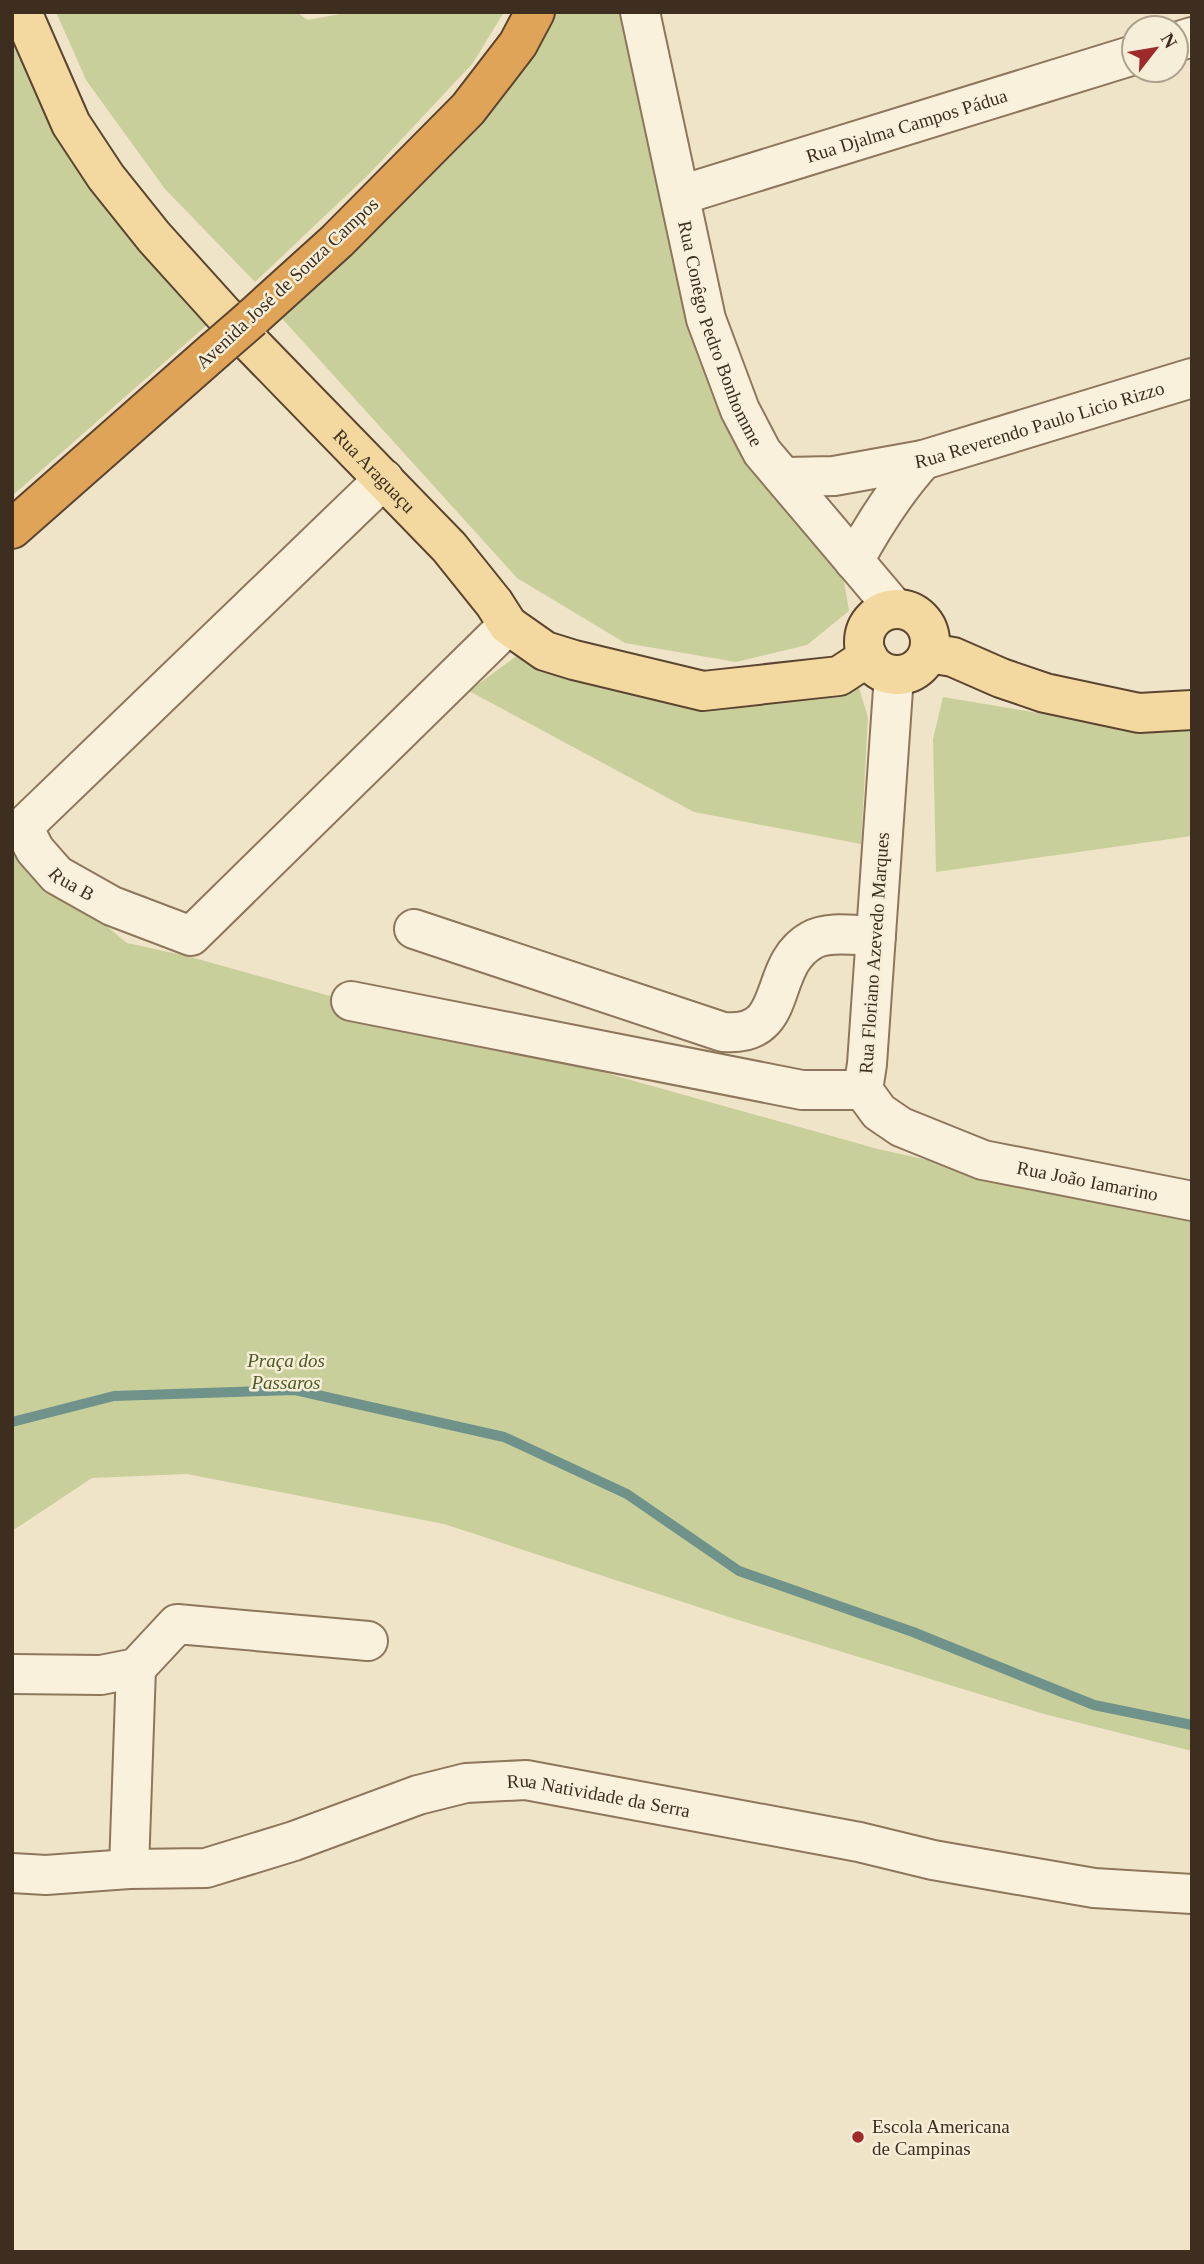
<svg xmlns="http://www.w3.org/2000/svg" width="1204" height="2264" font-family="'Times New Roman',serif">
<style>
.green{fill:#c9cf9b}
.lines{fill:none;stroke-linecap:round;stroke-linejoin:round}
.stream{stroke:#6f938a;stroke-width:10}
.minor-casing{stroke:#8d765c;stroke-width:42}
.major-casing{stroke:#5b4430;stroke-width:42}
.highway-casing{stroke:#5b4430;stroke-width:42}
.minor{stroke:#faf1dc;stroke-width:38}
.major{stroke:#f3d9a0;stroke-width:38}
.highway{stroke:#e0a458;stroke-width:38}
.highway-bridge-casing{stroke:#5b4430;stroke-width:42;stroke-linecap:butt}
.highway-bridge{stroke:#e0a458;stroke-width:38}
.poi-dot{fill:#9e2a2b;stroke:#f7eed8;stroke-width:2.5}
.labels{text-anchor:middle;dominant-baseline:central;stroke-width:5;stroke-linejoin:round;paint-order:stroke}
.street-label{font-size:19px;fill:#3d2e20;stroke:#f7eed8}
.park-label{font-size:19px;font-style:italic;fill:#4d5a26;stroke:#f7eed8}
.poi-label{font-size:19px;fill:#3d2e20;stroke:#f7eed8;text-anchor:start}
</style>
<rect width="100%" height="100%" fill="#f0e4c8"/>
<!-- green -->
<path class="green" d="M56,12H296L308,20L350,12H504L473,63L369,174L255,282L165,189L86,80Z
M552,12H630L706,359L842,569L849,611L807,645L736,662L625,643L517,578L278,314L390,207L510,86Z
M12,32L57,136L207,325L12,496Z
M519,654L706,703L858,684L868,718L861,844L694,812L469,691Z
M943,697L1146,731L1192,727V836L936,872L933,739Z
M19,854L127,943L187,956L878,1149L1192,1219V1751L1044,1714L735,1619L444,1524L187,1474L92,1478L12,1531V857Z"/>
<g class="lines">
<!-- stream -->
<path class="stream" d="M12,1422L114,1396L295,1390L504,1437L627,1494L739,1571L913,1632L1094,1705L1192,1725"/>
<defs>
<g id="minor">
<path id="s1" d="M640,12L706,319L740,410L762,452L895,609"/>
<path d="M1176,42L1192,37"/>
<path id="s2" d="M681,195L1134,55"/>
<path id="s3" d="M785,477L834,476L923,460L1192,378"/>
<path id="s4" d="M384,479L23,827L35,850L57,875L112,906L191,936L508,625"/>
<path d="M854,561C874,524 895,491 923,460"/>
<path id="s5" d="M894,675L867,1064L863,1090L879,1112L901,1127L983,1160L1192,1201"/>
<path d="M414,929L723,1032C792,1038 765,966 812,940C829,930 857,936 876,936"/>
<path d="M351,1001L802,1090H863"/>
<path d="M12,1674L101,1675L136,1668L177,1624L368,1641"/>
<path d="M129,1869L136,1668"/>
<path id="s6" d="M12,1873L46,1875L129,1869L206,1868L294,1841L418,1795L466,1783L526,1780L859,1842L933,1860L1013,1874L1094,1888L1192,1894"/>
</g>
<g id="major">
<path id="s7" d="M22,12L71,124L106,177L154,237L238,330L449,547L494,603L508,625L545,651L574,660L703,691L839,676L868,657"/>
<circle cx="897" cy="642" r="33"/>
<path d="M929,653L953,657L1001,678L1045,693L1139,713L1192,710"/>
</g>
<path id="highway" d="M252,318L337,241L468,109L518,44L535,12
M12,529L214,351"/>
</defs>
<!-- minor casing -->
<use href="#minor" class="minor-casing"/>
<!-- major casing -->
<use href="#major" class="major-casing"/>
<!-- highway casing -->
<use href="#highway" class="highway-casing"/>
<!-- minor -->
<use href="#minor" class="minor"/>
<!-- major -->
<use href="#major" class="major"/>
<!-- highway -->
<use href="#highway" class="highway"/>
<defs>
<path id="highway-bridge" d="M214,351L252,318"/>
</defs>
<!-- highway-bridge casing -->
<use href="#highway-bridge" class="highway-bridge-casing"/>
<!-- highway-bridge -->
<use href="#highway-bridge" class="highway-bridge"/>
</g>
<!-- markers -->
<circle class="poi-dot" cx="858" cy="2137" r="7"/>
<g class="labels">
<!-- street labels -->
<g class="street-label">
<text stroke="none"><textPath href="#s2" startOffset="236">Rua Djalma Campos Pádua</textPath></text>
<text transform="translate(287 283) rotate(-43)">Avenida José de Souza Campos</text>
<text stroke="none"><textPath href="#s1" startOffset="332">Rua Conêgo Pedro Bonhomme</textPath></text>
<text stroke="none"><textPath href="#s3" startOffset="261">Rua Reverendo Paulo Licio Rizzo</textPath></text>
<text stroke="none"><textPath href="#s7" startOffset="584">Rua Araguaçu</textPath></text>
<text stroke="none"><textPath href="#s4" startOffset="578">Rua B</textPath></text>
<text transform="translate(874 953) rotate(-86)">Rua Floriano Azevedo Marques</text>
<text stroke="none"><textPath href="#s5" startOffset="665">Rua João Iamarino</textPath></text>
<text stroke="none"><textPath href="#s6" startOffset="602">Rua Natividade da Serra</textPath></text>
</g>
<!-- park labels -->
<g class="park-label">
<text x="286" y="1360">Praça dos<tspan x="286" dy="22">Passaros</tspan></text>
</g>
<!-- poi labels -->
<g class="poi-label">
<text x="872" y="2126">Escola Americana<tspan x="872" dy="22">de Campinas</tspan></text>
</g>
</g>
<!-- border -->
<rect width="1204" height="2264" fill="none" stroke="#3d2e20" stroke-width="28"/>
<!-- north arrow -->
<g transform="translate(1155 49) rotate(59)"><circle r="33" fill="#f7eed8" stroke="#ada18e" stroke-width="2"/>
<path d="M0-5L12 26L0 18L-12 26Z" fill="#9e2a2b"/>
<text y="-10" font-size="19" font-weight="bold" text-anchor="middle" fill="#3d2e20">N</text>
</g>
</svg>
